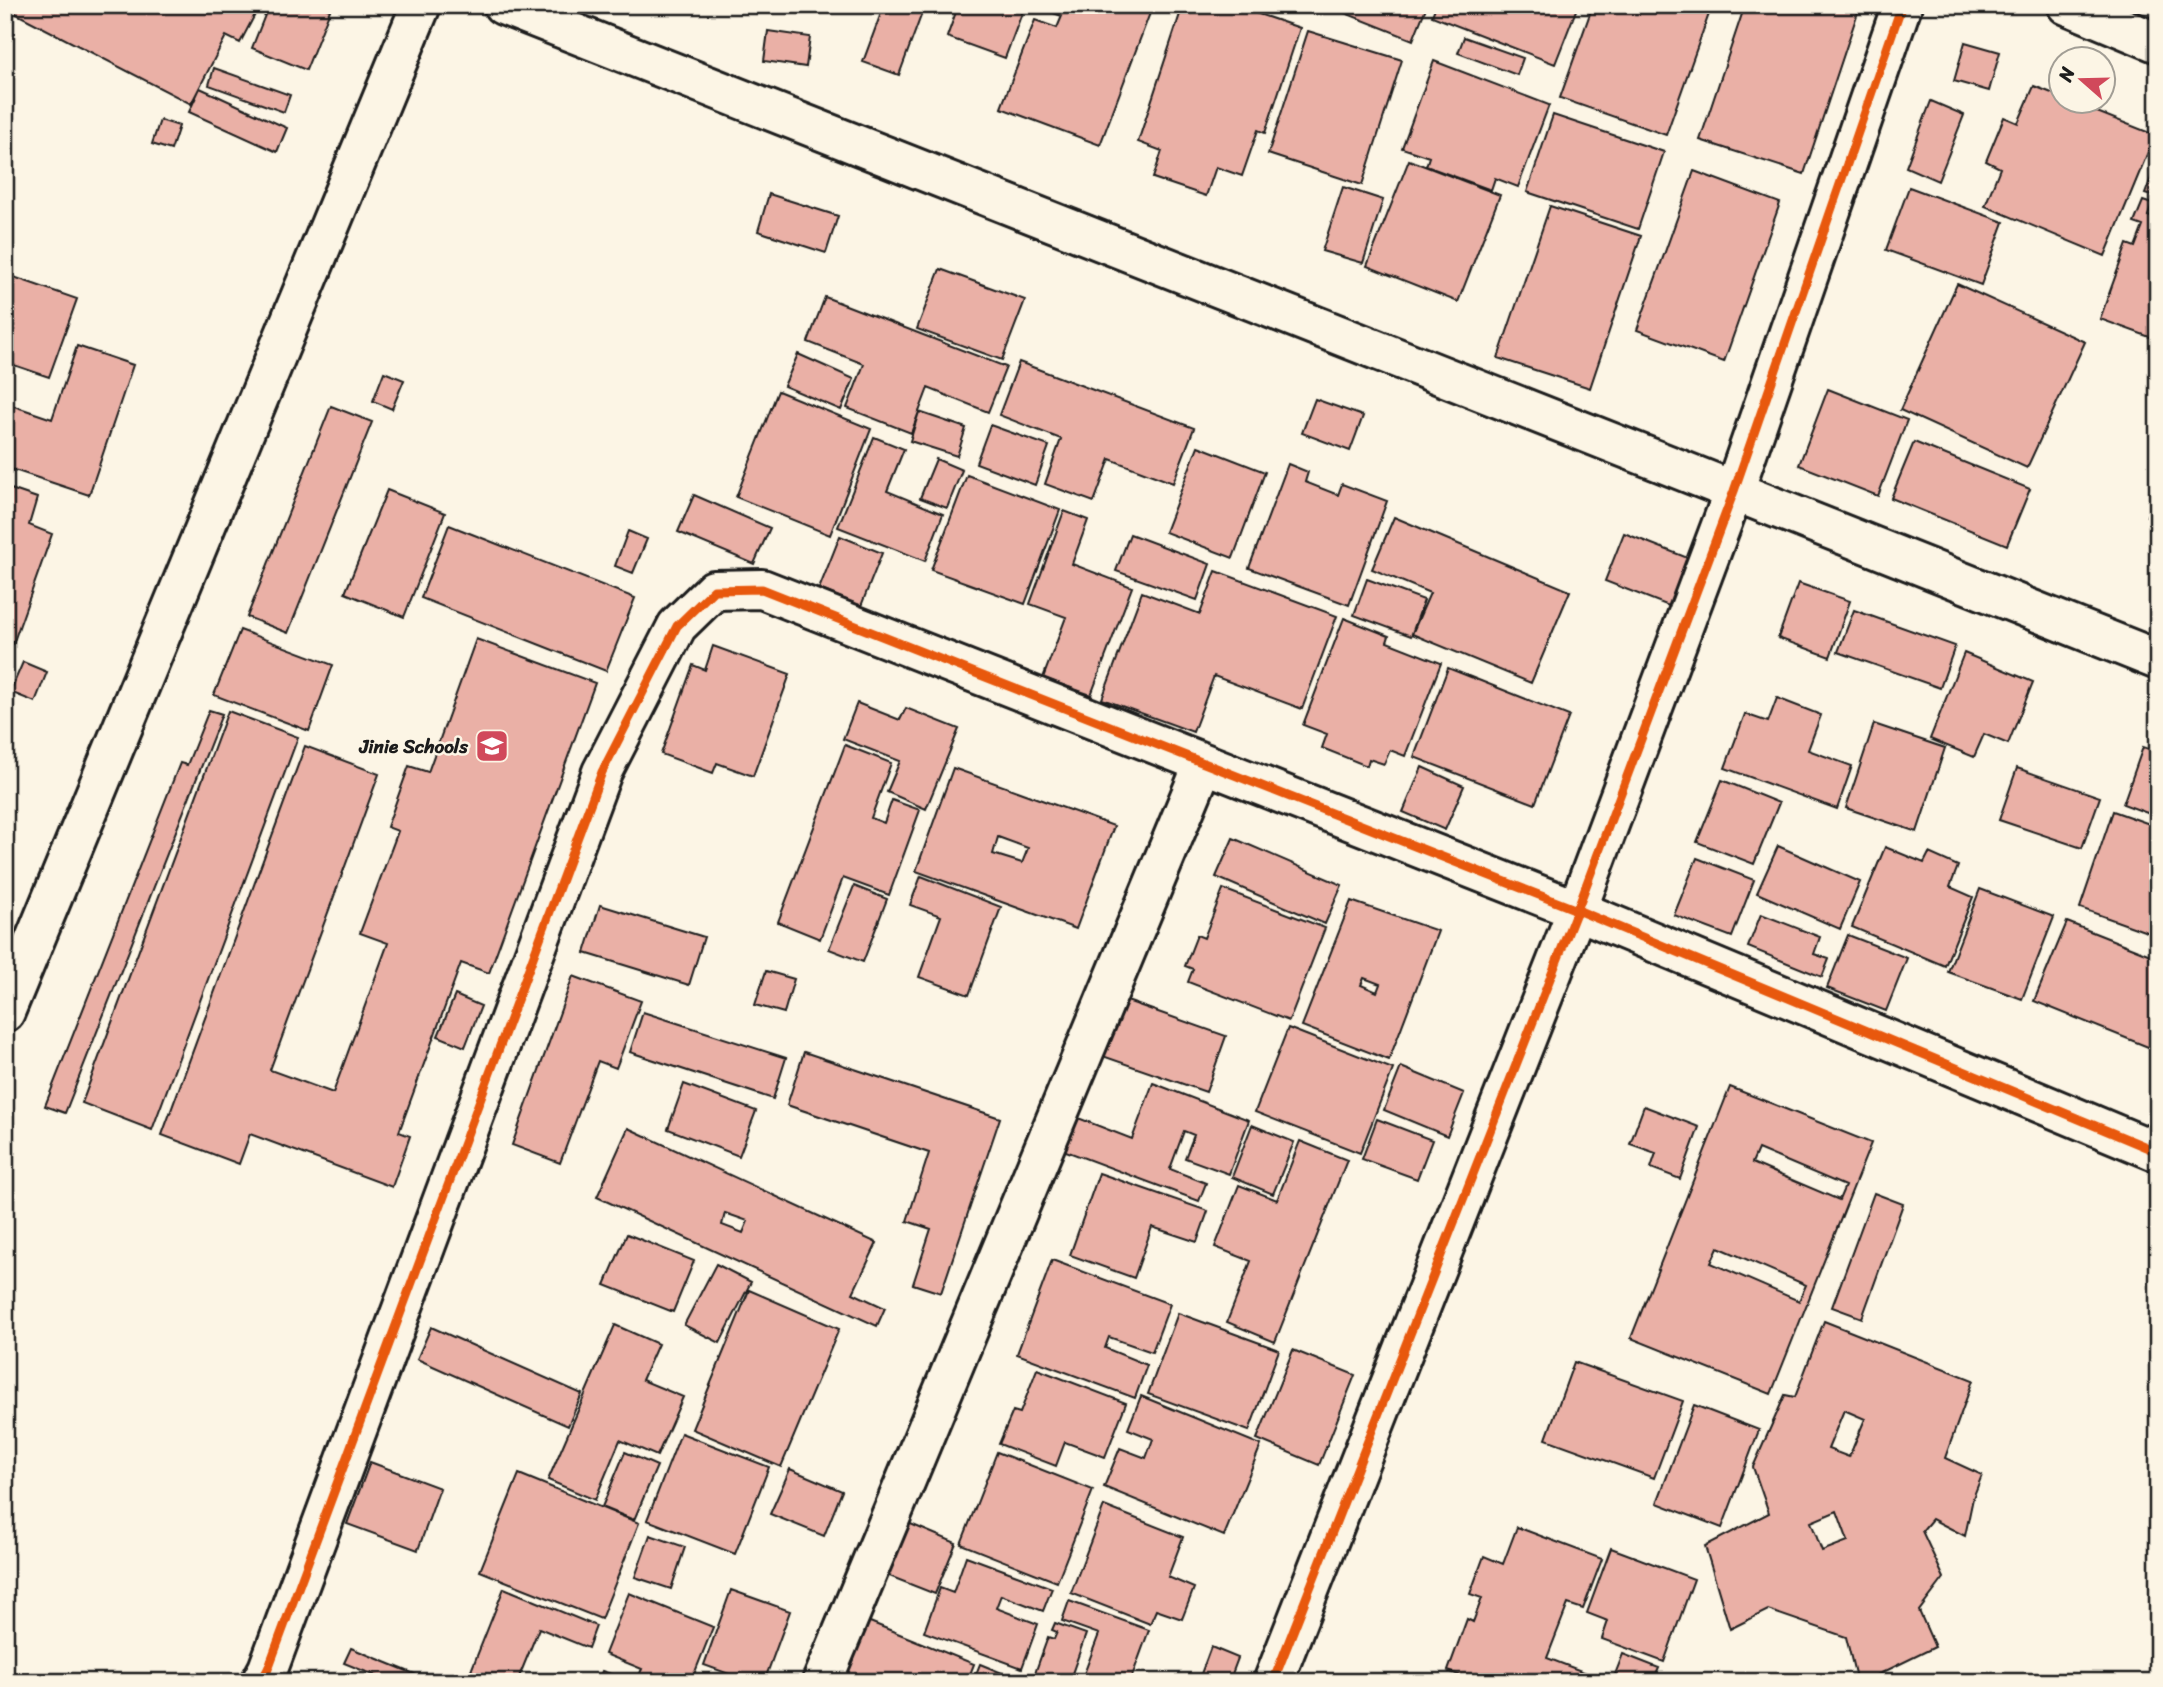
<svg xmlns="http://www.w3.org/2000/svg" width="2163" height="1687" font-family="Sriracha,sans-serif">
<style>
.building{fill:#eab0a6;stroke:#1c1c1c;stroke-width:2;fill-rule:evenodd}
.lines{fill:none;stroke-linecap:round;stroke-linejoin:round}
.minor-casing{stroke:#1c1c1c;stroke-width:44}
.minor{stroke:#fcf5e5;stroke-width:38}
.cycleway-casing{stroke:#fcf5e5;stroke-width:13}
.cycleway{stroke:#e8590c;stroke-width:9}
.labels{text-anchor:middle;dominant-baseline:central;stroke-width:5;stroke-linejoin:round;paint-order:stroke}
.poi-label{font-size:19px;font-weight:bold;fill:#1c1c1c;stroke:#fcf5e5;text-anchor:end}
</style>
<rect width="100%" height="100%" fill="#fcf5e5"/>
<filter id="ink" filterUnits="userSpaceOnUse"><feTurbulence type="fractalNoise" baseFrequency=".0143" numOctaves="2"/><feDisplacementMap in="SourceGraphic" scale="14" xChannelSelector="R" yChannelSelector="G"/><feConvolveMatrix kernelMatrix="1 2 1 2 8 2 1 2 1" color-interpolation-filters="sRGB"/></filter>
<g filter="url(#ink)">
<!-- building -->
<path class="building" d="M6,5H260L240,43L226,36L191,104L5,8Z
M269,5H319L330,10L306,70L252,48Z
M884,5H925L899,75L863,62Z
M946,5H1025L1005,58L947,37L957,9Z
M1040,5H1153L1100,145L1001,108L1035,20L1057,28L1062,16L1039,8Z
M1183,5H1232L1300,28L1265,133L1258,130L1242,176L1216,167L1206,196L1153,178L1162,151L1138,142Z
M1348,5H1427L1413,40L1345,13Z
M1436,5H1578L1555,64L1432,16Z
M1593,5H1694L1710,11L1666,135L1560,98Z
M1745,5H1836L1858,12L1804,174L1700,140Z
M768,31L810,37L806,67L764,61Z
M1308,31L1402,60L1362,185L1268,154Z
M1464,37L1523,58L1517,75L1458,53Z
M1965,42L2000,52L1989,91L1954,81Z
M1434,61L1549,105L1518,187L1495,178L1491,190L1426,166L1429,157L1402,148Z
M214,68L290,95L284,112L209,85Z
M2034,86L2062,97V102H2072L2155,135L2105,256L1985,206L2000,168L1986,161L2004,117L2018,123Z
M200,88L287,128L277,152L189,112Z
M1931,101L1964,115L1938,181L1906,167Z
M1553,115L1664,152L1638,229L1527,192Z
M160,120L179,126L171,150L152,144Z
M2158,159V198L2145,194Z
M1409,160L1500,195L1458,302L1367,266Z
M1694,171L1780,203L1724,362L1637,330Z
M1343,187L1383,200L1363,263L1322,251Z
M1909,187L2004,222L1981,285L1886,250Z
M769,194L838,216L826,253L758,231Z
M2143,201L2152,204L2148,216L2158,219V340L2100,319L2127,244L2135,247L2143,226L2134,223Z
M1550,206L1641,236L1590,388L1498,358Z
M940,269L1025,300L1002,360L917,329Z
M5,274L77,299L49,377L5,362Z
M1957,284L2085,342L2027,468L1900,410Z
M825,297L1006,367L988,412L928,388L911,433L847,408L864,364L808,342Z
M77,346L133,365L89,495L5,467V403L52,419Z
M798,354L854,379L841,410L784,386Z
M1019,362L1194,428L1173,483L1110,459L1094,502L1045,484L1061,439L999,415Z
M384,372L404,380L392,409L373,401Z
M1828,389L1907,420L1878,496L1799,465Z
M778,391L871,429L830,535L736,497Z
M1315,399L1363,416L1350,451L1302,433Z
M331,406L372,422L288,633L247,617Z
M919,412L966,428L957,456L910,441Z
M990,425L1049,446L1035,485L976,463Z
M874,437L904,449L887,491L943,514L925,561L838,527Z
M1914,442L2030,489L2007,545L1891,498Z
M1198,446L1265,472L1233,558L1165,532Z
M936,459L962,470L947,508L920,498Z
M1288,464L1308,472L1305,482L1338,495L1342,484L1387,501L1349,605L1249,568Z
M967,475L1060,510L1025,604L931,570Z
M2158,486V520L2147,516Z
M5,487L37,498L29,525L52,534L13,644L5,641Z
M387,490L445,513L404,617L345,593Z
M694,495L770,528L754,564L678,532Z
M1064,511L1088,520L1072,564L1132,587L1091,695L1043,678L1066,617L1030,604Z
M1394,517L1570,591L1531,683L1412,634L1430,593L1372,569Z
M449,525L635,598L606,671L421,598Z
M628,531L647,539L633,573L615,566Z
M1624,533L1693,560L1674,608L1605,581Z
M1130,534L1210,564L1197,600L1116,571Z
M840,536L882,553L861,606L819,589Z
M1216,571L1337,616L1302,709L1214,676L1193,732L1102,699L1142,592L1200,614Z
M1367,579L1424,600L1411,636L1354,615Z
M1798,583L1850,601L1830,657L1778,638Z
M1854,610L1955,646L1940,688L1838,652Z
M1344,618L1389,636L1387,642L1441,663L1405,756L1390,750L1384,764L1369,759L1367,766L1322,748L1327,734L1303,725Z
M240,630L333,665L309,731L214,695Z
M476,639L595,683L489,973L461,963L399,1132L410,1136L392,1187L250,1134L239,1164L162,1135L305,746L379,774L270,1070L333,1093L388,943L360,933L398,831L387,827L409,766L428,772Z
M713,646L790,674L753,776L717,763L713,773L661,754L693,665L705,670Z
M1964,653L2033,682L2008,744L1984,734L1974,757L1930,739Z
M23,662L47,672L35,702L10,692Z
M1448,668L1569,716L1535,804L1414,757Z
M1777,698L1821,715L1808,750L1852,766L1837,809L1725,768L1745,714L1768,722Z
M857,703L900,720L906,708L959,729L926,809L887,792L900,761L843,739Z
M209,710L222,714L65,1113L45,1106L180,763L187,765Z
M228,711L298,737L152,1130L82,1103Z
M1874,724L1945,748L1917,832L1846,808Z
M845,745L891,763L871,818L884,823L892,800L920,810L889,895L843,878L820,939L778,922Z
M2143,747L2158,752V817L2123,804Z
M1422,767L1464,786L1445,830L1403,812Z
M953,768L1114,826L1076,929L916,871ZM998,837L1028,848L1022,863L993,854Z
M2017,768L2100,797L2082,848L1999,820Z
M1722,780L1779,803L1754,864L1697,842Z
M2113,811L2158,827V936L2080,908Z
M1233,838L1342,885L1325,924L1216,877Z
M1778,846L1860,882L1840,929L1757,893Z
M1885,847L1924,863L1929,853L1958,866L1950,887L1973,897L1945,966L1852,927Z
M1697,858L1754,880L1732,937L1674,915Z
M921,876L1001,907L969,995L919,977L941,916L910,905Z
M854,886L887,899L863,962L829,949Z
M1223,889L1325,928L1289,1021L1188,982L1193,969L1185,966L1197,935L1204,938Z
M1980,889L2054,917L2022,999L1948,972Z
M1351,901L1438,931L1389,1060L1302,1026ZM1364,978L1380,984L1377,992L1361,985Z
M600,905L704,937L689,985L585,953Z
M1761,914L1820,937L1814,954L1829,959L1822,977L1748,947Z
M2067,922L2158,958V1051L2034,1001Z
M1848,935L1907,958L1886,1011L1827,988Z
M766,971L794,979L784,1013L755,1005Z
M573,976L641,1001L616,1068L598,1061L560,1163L512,1145Z
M455,995L481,1006L465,1047L438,1036Z
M1110,995L1226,1036L1206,1092L1091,1052Z
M643,1012L786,1058L773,1099L630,1052Z
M1288,1028L1393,1069L1360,1153L1255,1112Z
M804,1052L1000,1118L941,1293L913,1284L931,1229L907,1221L929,1153L787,1105Z
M1401,1067L1464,1093L1447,1136L1384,1110Z
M1153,1083L1249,1120L1229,1174L1185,1158L1194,1135L1184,1131L1170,1169L1206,1183L1199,1201L1055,1147L1068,1114L1132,1139Z
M684,1084L756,1111L739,1156L668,1129Z
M1730,1087L1871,1143L1771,1394L1631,1338ZM1758,1149L1845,1186L1839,1200L1752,1163ZM1718,1247L1806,1285L1799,1301L1711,1263Z
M1644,1106L1699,1127L1680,1179L1651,1168L1656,1153L1630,1144Z
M1377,1119L1432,1140L1417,1179L1362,1159Z
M1252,1125L1294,1142L1273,1194L1232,1177Z
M628,1128L877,1243L853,1293L885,1308L877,1326L597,1197ZM725,1213L748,1221L743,1233L722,1225Z
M1300,1141L1347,1160L1275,1342L1227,1322L1251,1261L1215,1247L1239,1185L1277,1200Z
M1099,1173L1208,1211L1197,1242L1152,1227L1134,1278L1070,1255Z
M1874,1193L1903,1204L1862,1318L1832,1307Z
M627,1234L694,1261L673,1312L605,1285Z
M1052,1260L1170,1304L1152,1352L1109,1337L1105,1348L1147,1365L1135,1398L1017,1354Z
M716,1264L751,1282L720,1343L684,1325Z
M749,1290L839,1329L781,1467L692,1429Z
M1178,1313L1279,1350L1249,1431L1148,1394Z
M1824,1321L1973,1380L1945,1458L1982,1475L1973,1498L1965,1536L1932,1519L1922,1531L1944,1578L1919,1611L1935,1647L1863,1682H1857L1846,1637L1768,1610L1730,1629L1705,1546L1769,1513L1753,1467L1785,1395L1795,1397ZM1844,1410L1865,1419L1849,1457L1828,1449ZM1837,1511L1848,1541L1822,1551L1811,1522Z
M615,1325L658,1344L642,1380L683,1397L657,1456L620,1440L595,1500L548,1480Z
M431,1327L582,1394L568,1426L417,1359Z
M1293,1350L1355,1375L1319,1465L1257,1439Z
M1574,1362L1683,1401L1654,1478L1546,1439Z
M1037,1369L1126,1403L1105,1457L1065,1442L1056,1466L999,1444L1013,1411L1020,1413Z
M1141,1396L1261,1445L1224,1536L1104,1487L1120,1448L1146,1458L1153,1439L1128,1429Z
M1694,1405L1759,1430L1722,1528L1657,1503Z
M681,1433L769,1467L735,1554L647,1520Z
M625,1452L657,1466L634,1520L602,1507Z
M997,1452L1093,1490L1057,1582L961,1544Z
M370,1462L440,1488L418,1550L347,1524Z
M790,1469L842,1491L824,1536L770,1514Z
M519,1474L639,1523L601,1619L480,1571Z
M1104,1506L1183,1537L1168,1577L1194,1588L1182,1619L1156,1610L1150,1624L1071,1593Z
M901,1520L956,1543L935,1594L879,1572Z
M1517,1527L1602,1559L1583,1609L1568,1604L1547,1658L1610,1682H1477L1448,1671L1467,1619L1473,1622L1482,1598L1470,1594L1484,1556L1503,1564Z
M650,1535L685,1547L671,1589L635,1577Z
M1611,1548L1694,1579L1664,1662L1602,1639L1608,1621L1587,1613Z
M966,1556L1052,1588L1043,1611L1001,1595L996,1608L1038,1624L1022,1668L924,1632L940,1588L953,1593Z
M504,1588L596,1626L588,1648L539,1628L517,1682H497L471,1671Z
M731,1590L790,1611L764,1682H751L704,1665Z
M629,1593L713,1627L691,1682H636L642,1669L605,1654Z
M1069,1601L1149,1630L1130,1682H1081L1099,1634L1062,1621Z
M860,1618L974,1664L967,1682H848L836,1677Z
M1055,1623L1086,1634L1069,1682H1040L1033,1679L1048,1637L1054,1639L1057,1632L1052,1630Z
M1211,1647L1238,1658L1229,1682H1198Z
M351,1648L434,1682H391L344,1663Z
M1623,1654L1659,1668L1653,1682H1612Z
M980,1664L1024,1682H973Z
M602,1671L628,1680L627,1682H598Z"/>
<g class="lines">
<defs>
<path id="minor" d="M503,5L1734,491L2158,660
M2067,5L2158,43
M5,1012L421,5
M261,1682L268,1669L602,772L677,626L714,590L762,589L1577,910L2158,1152
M822,1682L1204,763
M1273,1682L1577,910L1734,491L1902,5"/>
</defs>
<!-- minor casing -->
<use href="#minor" class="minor-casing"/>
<!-- minor -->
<use href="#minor" class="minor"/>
<defs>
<path id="cycleway" d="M261,1682L268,1669L602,772L677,626L714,590L762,589L1577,910L2158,1152
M1273,1682L1577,910L1734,491L1902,5"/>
</defs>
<!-- cycleway casing -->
<use href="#cycleway" class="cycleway-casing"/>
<!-- cycleway -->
<use href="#cycleway" class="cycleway"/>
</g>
</g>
<!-- icons -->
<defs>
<symbol id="school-square" viewBox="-11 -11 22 22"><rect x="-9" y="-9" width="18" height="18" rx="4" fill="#d1495b" stroke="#fcf5e5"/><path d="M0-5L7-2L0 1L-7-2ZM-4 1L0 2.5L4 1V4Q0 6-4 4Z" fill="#fff"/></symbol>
</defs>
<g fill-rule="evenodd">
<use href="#school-square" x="473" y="727" width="38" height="38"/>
</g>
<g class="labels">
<!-- poi labels -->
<g class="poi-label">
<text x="468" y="746">Jinie Schools</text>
</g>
</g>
<!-- margin -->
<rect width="2163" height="1687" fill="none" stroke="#fcf5e5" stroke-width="28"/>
<rect x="14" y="14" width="2135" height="1659" fill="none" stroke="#1c1c1c" stroke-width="2.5" filter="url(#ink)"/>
<!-- north arrow -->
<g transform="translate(2082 80) rotate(290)"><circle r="33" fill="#fcf5e5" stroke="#a29e95" stroke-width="2"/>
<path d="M0-5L12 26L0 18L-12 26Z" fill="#d1495b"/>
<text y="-10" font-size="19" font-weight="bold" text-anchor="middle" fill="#1c1c1c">N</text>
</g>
</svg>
